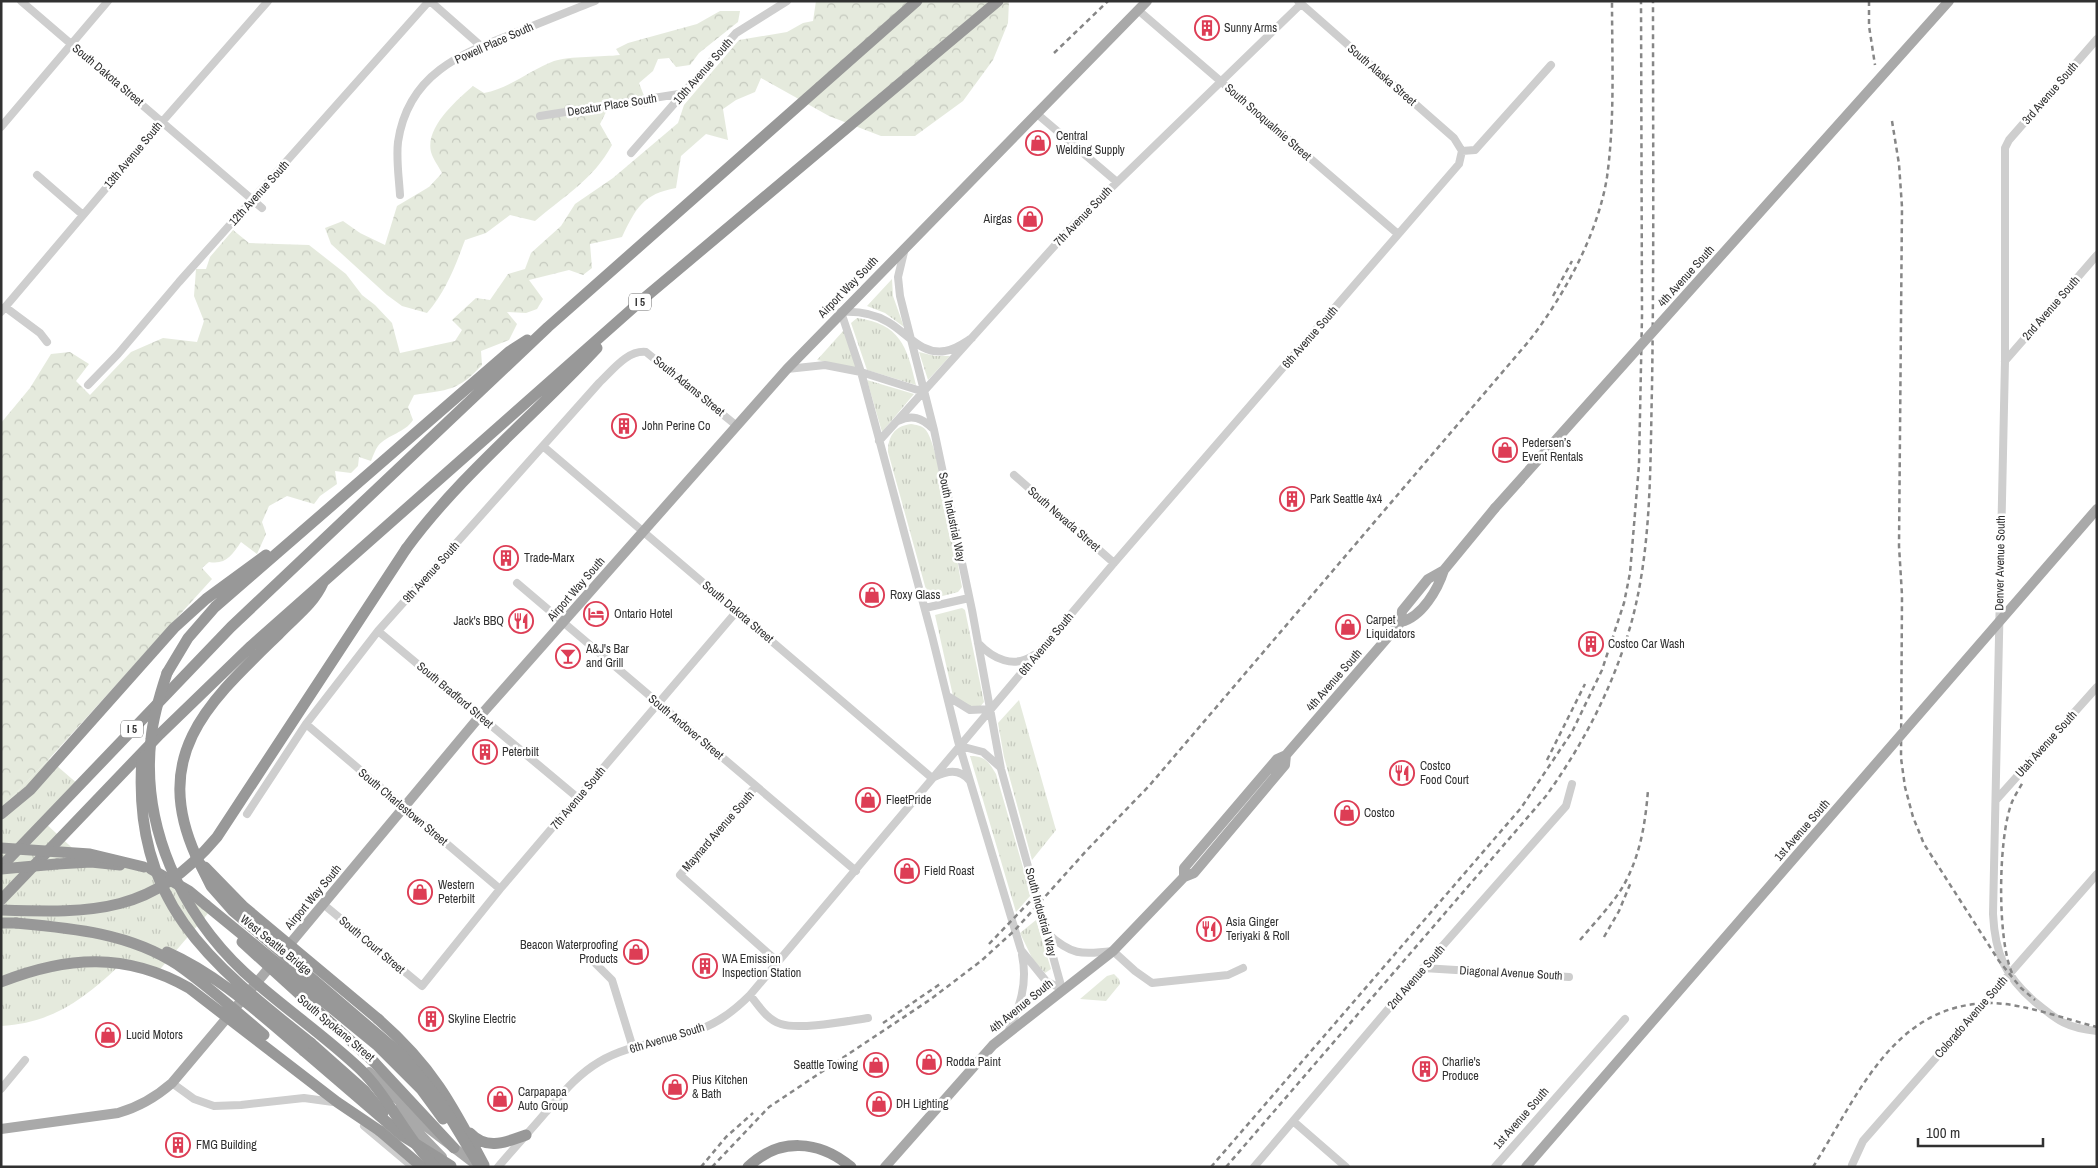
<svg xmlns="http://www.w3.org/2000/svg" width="2098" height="1168" font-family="'Archivo Narrow',sans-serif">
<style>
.grass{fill:url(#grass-tufts)}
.forest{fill:url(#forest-crowns)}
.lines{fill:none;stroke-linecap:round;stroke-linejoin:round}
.minor{stroke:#cecece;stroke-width:8}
.major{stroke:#a9a9a9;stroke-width:10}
.highway{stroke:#989898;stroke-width:11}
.rail{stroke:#868686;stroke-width:2.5;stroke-dasharray:5 4;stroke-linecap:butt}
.major-bridge{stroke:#a9a9a9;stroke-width:10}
.highway-bridge{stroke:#989898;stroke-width:11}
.labels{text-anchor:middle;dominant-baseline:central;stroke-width:5;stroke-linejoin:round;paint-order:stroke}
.shield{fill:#fff;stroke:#6f6f6f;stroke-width:1}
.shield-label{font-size:11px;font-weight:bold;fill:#313131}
.poi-label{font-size:12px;fill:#313131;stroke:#fff;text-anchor:start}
.street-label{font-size:12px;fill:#313131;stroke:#fff}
</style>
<defs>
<pattern id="grass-tufts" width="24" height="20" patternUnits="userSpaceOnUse" patternTransform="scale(1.25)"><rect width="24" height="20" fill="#e5eadd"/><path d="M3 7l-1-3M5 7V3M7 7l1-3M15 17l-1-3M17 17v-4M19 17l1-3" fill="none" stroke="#c5c9be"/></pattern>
<pattern id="forest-crowns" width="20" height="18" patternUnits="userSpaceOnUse" patternTransform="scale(1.25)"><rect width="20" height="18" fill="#e5eadd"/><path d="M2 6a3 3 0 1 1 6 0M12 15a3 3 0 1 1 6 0" fill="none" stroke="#c5c9be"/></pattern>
</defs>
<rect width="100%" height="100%" fill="#fff"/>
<!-- grass -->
<path class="grass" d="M892,279L893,296L904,327L885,313L867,306Z
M857,318C900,324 907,346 916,385L867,370L851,323Z
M844,330L857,369L817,360Z
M919,352L935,356H950L928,380Z
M867,380L914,394L882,432Z
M911,424C916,425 921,425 925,429C939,443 957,561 962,587L958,592L931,599L928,597L888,452C888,437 894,426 911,424Z
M962,608L965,610L984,702L979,708L968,706L953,696L935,615Z
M1019,700L1056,830L1032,860L1004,757L998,723Z
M970,756C985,756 989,762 996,774L1031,895L1016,912Z
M49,759L79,785L44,822L81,856L147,871L210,911L156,974L120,965C84,999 53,1023 1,1026V808Z
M1036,920L1051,969L1045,973L1033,960L1020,933Z
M1114,974L1119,979L1120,984L1106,1001L1080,999L1107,976Z"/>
<!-- forest -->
<path class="forest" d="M816,1H1009L1008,23L993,60L963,101L915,136H881L829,116L761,78L755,92L736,100L723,109L728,140L706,134L681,156L676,188C643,194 636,208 622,237L590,244L592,268L583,275L569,270L529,280L543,299L537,309L526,313L507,312L517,324L509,340L481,351L482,365C458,391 448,390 414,395L408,407L413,420C405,433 388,434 378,446C375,450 373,456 371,461L359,457L358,466L351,473L335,471L337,484L320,496L314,504L287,496L269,506L262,522L266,534L257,554L241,542C232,555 226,565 209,562L202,568L212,579L49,759L1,808V423L30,388L51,354L70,352L89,364L76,381L90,395L131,352L163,338L197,342L204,321L194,296L196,269H206L210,257L233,230L249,243L309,245L346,274L362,295L375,305L392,323L400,353L455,341L462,330L452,320L476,298L490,300L508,274L525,269L531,253L561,226L575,204L613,178L678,123L684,105L739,40L787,32L803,23L813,21Z
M720,11H740L738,22L699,53L690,65L676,67L669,58L658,59L653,71L639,83L648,106L607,110L600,124L612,145C593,180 564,196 535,221L510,215L486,233L465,240C455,267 446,291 427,313L402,306L387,295L331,244L325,228L343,221L360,233L385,245L397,206L429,187L442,173C439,167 433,159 431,152C425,127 457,100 473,86L484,93C510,88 530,70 554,61C569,56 603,57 620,55L616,49L628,43L697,24Z"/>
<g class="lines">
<!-- minor -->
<path class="minor" d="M21,1L262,208
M430,1L481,46
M1298,1L1454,138L1462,151
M1138,10L1398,234
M2097,39L2009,140L2005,148V361L1993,914C1995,954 2005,976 2035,1002C2058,1021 2067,1028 2097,1031
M1036,113L1117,182
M540,116L685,93
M1,127L108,1
M631,153L736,33L787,1
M37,175L83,215
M400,195C399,178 396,159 398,142C408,74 460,54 517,32C543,22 569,11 595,1
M905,248L898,277L900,296L934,430L972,610L1001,769L1062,989
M5,307L40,333L47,342
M1,312L162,122L268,1
M972,338C964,343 955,350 945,351C921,355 907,333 888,322C873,313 858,311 841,312L861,372L932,636L958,741L1021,950L1046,981L1062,989
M2005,361L2097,255
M787,369L825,365L861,372L924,392
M88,385L118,354L179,282L429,1
M898,421C912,414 922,418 932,428
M879,441L1076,222L1301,4
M544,447L932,778
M1014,475L1114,563
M517,583L856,871
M925,608L969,598
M378,631L578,798
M978,643C993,659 1014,669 1034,655
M949,697L970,710L991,709
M306,724L500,889
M960,746L983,752L1000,767
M934,777C947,771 959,768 969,780
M756,786L680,875L778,962
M1996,800L2097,687
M247,814L306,724L378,631L599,383C612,371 627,350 646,352L737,426
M323,904L422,986L500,889L737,611
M1047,933C1071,955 1081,955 1113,951L1135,971L1152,983L1228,975L1243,968
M592,960L612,980L633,1048
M1423,968L1569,977
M750,995C759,1006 767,1020 781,1024C800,1030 847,1021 868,1018
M1008,1032C1020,1007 1028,983 1022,955
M172,1083L194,1099L214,1106L241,1105L304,1098L333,1102
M1,1089L25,1060
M1293,1121L1346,1167
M364,1126L413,1167
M1852,1165L1863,1141L2097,874
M498,1167C514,1148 530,1131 546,1112C562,1094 577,1075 599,1062C625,1046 657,1043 686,1034C712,1027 731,1014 750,995L1114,563L1459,164L1462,151L1475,150L1551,65
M1254,1167L1423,968L1566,806L1572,784
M1495,1167L1625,1019"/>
<!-- major -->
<path class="major" d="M1401,622L1402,611L1428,579L1444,570L1495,508
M1184,877V868L1277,759L1286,755L1401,622C1422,617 1438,589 1444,570
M284,951L480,716L787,369L1147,1
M369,1072L423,1124L479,1167
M400,1108L416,1130L442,1157
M1,1129L118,1113C139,1107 156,1097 172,1083L274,962
M885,1167L993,1045L1113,951L1184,877L1194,873L1285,765L1286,755"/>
<!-- highway -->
<path class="highway" d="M406,549C460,475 534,416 597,348
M167,673L188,638L215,607L510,351L527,340
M1,814L30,790L174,628L206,599L266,555
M196,856C150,753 210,701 279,634C295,617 313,605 323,583
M57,864L91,862L120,865
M1,867L231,627L548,327L917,1
M151,869L189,891L206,905
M1,900L160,734L251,646L642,300L998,1
M1,923H16
M378,1019C432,1066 452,1104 484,1165
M311,1043L364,1090L383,1113
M304,1051L403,1136L451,1166
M374,1062L454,1148
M380,1131L422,1167
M470,1133C487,1151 506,1142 526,1135
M748,1167C779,1137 819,1140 851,1167"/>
<!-- rail -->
<path class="rail" d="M1869,1V26L1875,65
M1054,53L1108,1
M1892,121L1899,164L1902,207L1899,546L1902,595L1901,758L1905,787L1913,817L1924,844L1999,961L2021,988L2035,1000
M1553,296L1572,261
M1547,760L1585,684
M1604,937L1619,911L1631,882
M1580,940C1591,927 1603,914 1613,901C1638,869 1645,829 1648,790
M989,944L1039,892
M2012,973C1997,939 1998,837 2012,802C2015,795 2019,789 2023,782
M883,1023L940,984
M701,1167L726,1137L753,1113
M712,1167L769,1107L931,999L981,961L1015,930L1087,850L1149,786L1529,341C1564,296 1598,234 1607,177C1615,119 1612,59 1612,1
M1211,1167L1521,808L1572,732L1602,670L1624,603L1630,573L1639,465L1642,316L1641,1
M1226,1167L1546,796C1584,743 1613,687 1631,624C1652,548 1650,466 1652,387C1654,259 1653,130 1653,1
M1803,1167V1166
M1813,1167C1858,1096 1893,1003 1992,1003C2025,1004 2065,1019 2097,1027"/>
<!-- major-bridge -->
<path class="major-bridge" d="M1495,508L1949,1
M1526,1167L2097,509"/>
<!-- highway-bridge -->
<path class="highway-bridge" d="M167,673C160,694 153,716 151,739C141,826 181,913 244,972C281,1006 323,1034 360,1069C390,1098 405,1138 436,1167
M142,758C132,901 208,962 311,1043
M1,848L90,854L144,867
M196,856L211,886L233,911L404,1057L440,1101L480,1167
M205,867L244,907L378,1019
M1,869L57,864
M206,905L378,1046L421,1089L443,1119
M1,910C95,913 152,914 217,837L406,549
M16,923C71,928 130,933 178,965C208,986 236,1011 264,1035
M242,942L374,1062
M167,952C219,975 261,1015 304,1051
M1,982C67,956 126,952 189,988L337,1102L380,1131"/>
</g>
<!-- icons -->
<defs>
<symbol id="building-ring" viewBox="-11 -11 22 22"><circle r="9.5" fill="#fff" stroke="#dd3d55" stroke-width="1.5"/><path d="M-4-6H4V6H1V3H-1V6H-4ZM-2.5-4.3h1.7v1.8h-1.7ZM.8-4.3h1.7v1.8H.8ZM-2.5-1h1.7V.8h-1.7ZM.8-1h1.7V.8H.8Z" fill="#dd3d55"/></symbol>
<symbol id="shop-ring" viewBox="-11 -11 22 22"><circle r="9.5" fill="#fff" stroke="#dd3d55" stroke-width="1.5"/><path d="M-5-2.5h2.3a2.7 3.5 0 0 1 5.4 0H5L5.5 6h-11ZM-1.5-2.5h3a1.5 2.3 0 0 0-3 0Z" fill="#dd3d55"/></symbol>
<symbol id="hotel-ring" viewBox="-11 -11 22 22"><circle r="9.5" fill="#fff" stroke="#dd3d55" stroke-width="1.5"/><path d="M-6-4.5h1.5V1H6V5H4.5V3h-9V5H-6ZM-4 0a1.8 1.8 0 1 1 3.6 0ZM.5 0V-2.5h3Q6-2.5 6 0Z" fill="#dd3d55"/></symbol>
<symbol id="restaurant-ring" viewBox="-11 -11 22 22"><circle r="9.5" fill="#fff" stroke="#dd3d55" stroke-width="1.5"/><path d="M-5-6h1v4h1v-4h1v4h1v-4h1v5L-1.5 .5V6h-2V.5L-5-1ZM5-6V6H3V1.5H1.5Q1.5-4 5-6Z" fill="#dd3d55"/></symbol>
<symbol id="bar-ring" viewBox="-11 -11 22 22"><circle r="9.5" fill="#fff" stroke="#dd3d55" stroke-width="1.5"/><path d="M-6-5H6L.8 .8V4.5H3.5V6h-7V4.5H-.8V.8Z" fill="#dd3d55"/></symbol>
</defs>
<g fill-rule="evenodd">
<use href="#building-ring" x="1193" y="14" width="28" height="28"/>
<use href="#shop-ring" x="1024" y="129" width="28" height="28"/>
<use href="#shop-ring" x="1016" y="205" width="28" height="28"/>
<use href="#building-ring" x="610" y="412" width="28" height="28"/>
<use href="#shop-ring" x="1491" y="436" width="28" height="28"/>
<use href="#building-ring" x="1278" y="485" width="28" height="28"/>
<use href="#building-ring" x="492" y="544" width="28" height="28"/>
<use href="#shop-ring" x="858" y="581" width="28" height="28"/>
<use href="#hotel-ring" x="582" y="600" width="28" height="28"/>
<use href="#restaurant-ring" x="507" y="607" width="28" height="28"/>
<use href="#shop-ring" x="1334" y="613" width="28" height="28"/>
<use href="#building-ring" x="1577" y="630" width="28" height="28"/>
<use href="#bar-ring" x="554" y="642" width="28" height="28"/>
<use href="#building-ring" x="471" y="738" width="28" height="28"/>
<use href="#restaurant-ring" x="1388" y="759" width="28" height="28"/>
<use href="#shop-ring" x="854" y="786" width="28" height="28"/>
<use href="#shop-ring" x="1333" y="799" width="28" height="28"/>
<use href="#shop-ring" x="893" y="857" width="28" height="28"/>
<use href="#shop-ring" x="406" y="878" width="28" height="28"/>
<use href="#restaurant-ring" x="1195" y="915" width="28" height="28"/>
<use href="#shop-ring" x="622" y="938" width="28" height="28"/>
<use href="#building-ring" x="691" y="952" width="28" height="28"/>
<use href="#building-ring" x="417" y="1005" width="28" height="28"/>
<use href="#shop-ring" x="94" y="1021" width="28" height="28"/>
<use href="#shop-ring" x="915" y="1048" width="28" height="28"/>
<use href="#shop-ring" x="862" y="1051" width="28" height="28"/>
<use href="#building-ring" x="1411" y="1055" width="28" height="28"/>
<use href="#shop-ring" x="661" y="1073" width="28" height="28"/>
<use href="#shop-ring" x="486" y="1085" width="28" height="28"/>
<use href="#shop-ring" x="865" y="1090" width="28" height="28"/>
<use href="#building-ring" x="164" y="1131" width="28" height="28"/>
</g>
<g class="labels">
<!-- shield labels -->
<g class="shield">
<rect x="629" y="293.5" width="22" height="17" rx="4"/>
<rect x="121" y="720.5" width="22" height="17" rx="4"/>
</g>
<g class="shield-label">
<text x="640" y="302">I 5</text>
<text x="132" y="729">I 5</text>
</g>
<!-- poi labels -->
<g class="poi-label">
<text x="1224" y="28">Sunny Arms</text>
<text x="1056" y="136">Central<tspan x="1056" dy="14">Welding Supply</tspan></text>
<text x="1012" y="219" text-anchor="end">Airgas</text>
<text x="642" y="426">John Perine Co</text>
<text x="1522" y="443">Pedersen’s<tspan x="1522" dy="14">Event Rentals</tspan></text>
<text x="1310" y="499">Park Seattle 4x4</text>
<text x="524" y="558">Trade-Marx</text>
<text x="890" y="595">Roxy Glass</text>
<text x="614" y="614">Ontario Hotel</text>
<text x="1366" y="620">Carpet<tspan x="1366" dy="14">Liquidators</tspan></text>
<text x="504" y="621" text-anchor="end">Jack's BBQ</text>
<text x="1608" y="644">Costco Car Wash</text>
<text x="586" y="649">A&amp;J's Bar<tspan x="586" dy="14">and Grill</tspan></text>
<text x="502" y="752">Peterbilt</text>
<text x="1420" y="766">Costco<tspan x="1420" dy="14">Food Court</tspan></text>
<text x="886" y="800">FleetPride</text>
<text x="1364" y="813">Costco</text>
<text x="924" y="871">Field Roast</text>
<text x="438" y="885">Western<tspan x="438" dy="14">Peterbilt</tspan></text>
<text x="1226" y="922">Asia Ginger<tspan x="1226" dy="14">Teriyaki &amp; Roll</tspan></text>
<text x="618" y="945" text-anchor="end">Beacon Waterproofing<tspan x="618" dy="14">Products</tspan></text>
<text x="722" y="959">WA Emission<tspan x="722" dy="14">Inspection Station</tspan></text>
<text x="448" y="1019">Skyline Electric</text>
<text x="126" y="1035">Lucid Motors</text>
<text x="946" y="1062">Rodda Paint</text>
<text x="1442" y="1062">Charlie's<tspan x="1442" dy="14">Produce</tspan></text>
<text x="858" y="1065" text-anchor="end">Seattle Towing</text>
<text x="692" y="1080">Pius Kitchen<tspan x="692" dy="14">&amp; Bath</tspan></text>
<text x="518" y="1092">Carpapapa<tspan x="518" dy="14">Auto Group</tspan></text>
<text x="896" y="1104">DH Lighting</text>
<text x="196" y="1145">FMG Building</text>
</g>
<!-- street labels -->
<g class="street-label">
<text transform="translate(494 43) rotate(-24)">Powell Place South</text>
<text transform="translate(703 71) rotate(-49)">10th Avenue South</text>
<text transform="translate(108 75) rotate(40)">South Dakota Street</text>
<text transform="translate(1382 75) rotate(41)">South Alaska Street</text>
<text transform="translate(2050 93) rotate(-49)">3rd Avenue South</text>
<text transform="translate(612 105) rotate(-9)">Decatur Place South</text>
<text transform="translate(1268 122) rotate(41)">South Snoqualmie Street</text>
<text transform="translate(133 155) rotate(-50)">13th Avenue South</text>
<text transform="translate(259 193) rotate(-48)">12th Avenue South</text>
<text transform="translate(1083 216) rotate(-46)">7th Avenue South</text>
<text transform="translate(1686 276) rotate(-48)">4th Avenue South</text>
<text transform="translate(848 287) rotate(-46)">Airport Way South</text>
<text transform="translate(2051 308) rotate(-49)">2nd Avenue South</text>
<text transform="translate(1310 337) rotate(-49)">6th Avenue South</text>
<text transform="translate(689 386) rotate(39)">South Adams Street</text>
<text transform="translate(952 517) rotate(78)">South Industrial Way</text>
<text transform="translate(1064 519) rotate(41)">South Nevada Street</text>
<text transform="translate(2000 563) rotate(-89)">Denver Avenue South</text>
<text transform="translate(431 572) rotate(-48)">9th Avenue South</text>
<text transform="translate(576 589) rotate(-49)">Airport Way South</text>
<text transform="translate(738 612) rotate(40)">South Dakota Street</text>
<text transform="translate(1046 644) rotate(-50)">6th Avenue South</text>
<text transform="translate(1334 680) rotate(-49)">4th Avenue South</text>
<text transform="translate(455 695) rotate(40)">South Bradford Street</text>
<text transform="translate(686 727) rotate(40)">South Andover Street</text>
<text transform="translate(2046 744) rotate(-48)">Utah Avenue South</text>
<text transform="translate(578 798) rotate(-50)">7th Avenue South</text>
<text transform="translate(403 807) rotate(40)">South Charlestown Street</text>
<text transform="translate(1802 830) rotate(-49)">1st Avenue South</text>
<text transform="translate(718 831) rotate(-49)">Maynard Avenue South</text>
<text transform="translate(313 897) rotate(-50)">Airport Way South</text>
<text transform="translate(1041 912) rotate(75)">South Industrial Way</text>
<text transform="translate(276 945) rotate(39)">West Seattle Bridge</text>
<text transform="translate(372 945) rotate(40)">South Court Street</text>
<text transform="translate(1511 973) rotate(3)">Diagonal Avenue South</text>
<text transform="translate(1416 977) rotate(-49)">2nd Avenue South</text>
<text transform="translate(1021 1006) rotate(-39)">4th Avenue South</text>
<text transform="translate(1971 1017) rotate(-49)">Colorado Avenue South</text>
<text transform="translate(336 1028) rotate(40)">South Spokane Street</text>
<text transform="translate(667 1038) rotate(-17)">6th Avenue South</text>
<text transform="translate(1521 1118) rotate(-49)">1st Avenue South</text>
</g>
</g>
<!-- border -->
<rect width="2098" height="1168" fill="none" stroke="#313131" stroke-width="5"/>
<!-- scale -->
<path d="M1918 1138v8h125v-8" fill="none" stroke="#313131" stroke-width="2.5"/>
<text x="1926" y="1138" font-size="15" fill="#313131" stroke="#ffffff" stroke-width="4" paint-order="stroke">100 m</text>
</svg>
